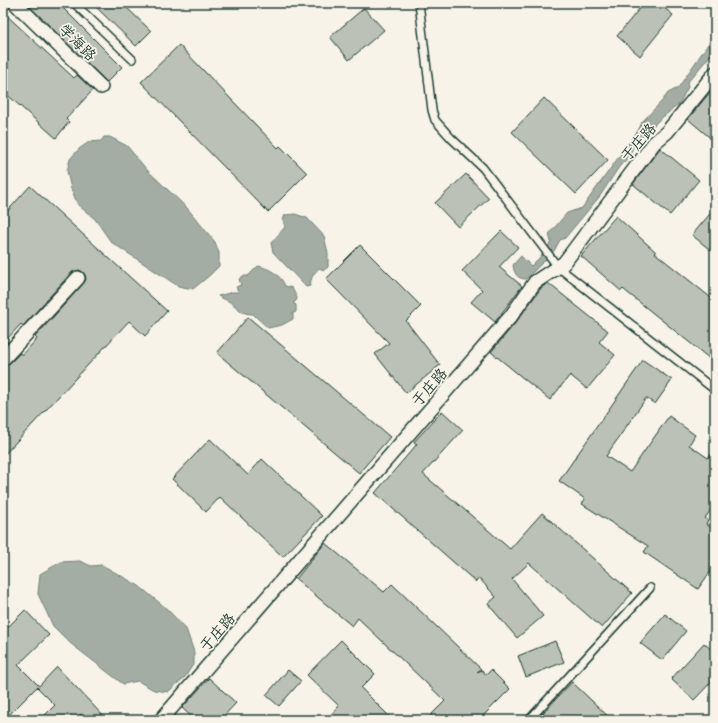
<svg xmlns="http://www.w3.org/2000/svg" width="718" height="723" font-family="'Patrick Hand','LXGW WenKai TC',sans-serif">
<style>
.water{fill:#a4ada3;stroke:#6f8077}
.building{fill:#bbc1b6;stroke:#1f3d34}
.lines{fill:none;stroke-linecap:round;stroke-linejoin:round}
.service-casing{stroke:#1f3d34;stroke-width:10}
.minor-casing{stroke:#1f3d34;stroke-width:16}
.service{stroke:#f7f3e8;stroke-width:7}
.minor{stroke:#f7f3e8;stroke-width:13}
.labels{text-anchor:middle;dominant-baseline:central;stroke-width:3.5;stroke-linejoin:round;paint-order:stroke}
.street-label{font-size:15px;fill:#1f3d34;stroke:#f7f3e8}
</style>
<rect width="100%" height="100%" fill="#f7f3e8"/>
<filter id="ink" filterUnits="userSpaceOnUse"><feTurbulence type="fractalNoise" baseFrequency=".025" numOctaves="2"/><feDisplacementMap in="SourceGraphic" scale="8" xChannelSelector="R" yChannelSelector="G"/><feConvolveMatrix kernelMatrix="1 2 1 2 8 2 1 2 1" color-interpolation-filters="sRGB"/></filter>
<g filter="url(#ink)">
<!-- water -->
<path class="water" d="M715,34V50L687,83L688,87L679,104L659,120L634,145L628,158L619,167L600,196L565,238L560,240L554,251L526,279C517,279 514,273 513,265L521,256L531,266L540,257L551,242L549,234L567,213L582,208L639,129L642,122L662,101L668,93L678,88Z
M104,137H110L127,146L147,170L187,208L215,242L219,253V266L210,275L193,289L178,286L111,242L95,219L78,205L71,189L67,171L70,159L79,149L89,142L101,141Z
M295,214L307,218L324,236L328,253V267L324,270L319,268C313,274 311,278 310,286L306,287L273,252L271,243L285,227L283,220L285,215Z
M258,266C269,268 281,275 285,286L292,288L297,298L296,301L293,303L296,305V312L293,313V319L282,325L268,328L253,314C240,314 239,308 230,302C226,300 222,298 218,296L233,292H239L236,287L241,285L239,279L243,276H248Z
M80,561L91,566L102,565L139,586L166,608L186,629L194,652V663L185,677L168,692L154,690L138,681L123,684L70,643L53,626L38,594L40,574L61,562Z"/>
<!-- building -->
<path class="building" d="M26,3H58L122,67L107,82Z
M92,3H122L151,31L136,46Z
M644,3H658L673,15L640,56L617,36Z
M364,8L384,30L349,60L330,37Z
M3,12L74,78L77,75L93,90L66,119L69,122L56,138L3,91Z
M179,45L278,148L280,146L307,173L268,212L141,82Z
M715,86V142L688,119Z
M544,98L608,160L576,194L512,132Z
M660,148L699,180L670,215L633,184Z
M466,174L489,198L458,227L435,203Z
M30,186L167,311L145,336L129,321L3,456V367L9,364L20,353L22,355L37,339L35,337L84,283L86,279L85,275L83,272L79,270L72,272L23,326L21,324L6,340L8,342L3,347V216Z
M715,208V254L692,235Z
M616,216L656,252L655,253L715,301V363L623,289L621,291L581,256Z
M501,231L518,247L499,267L522,286L495,322L471,302L482,290L462,271Z
M360,245L421,306L406,321L440,365L406,393L375,354L389,343L326,279Z
M548,283L608,331L599,342L615,355L587,389L570,375L550,400L491,352L517,321L541,288Z
M248,317L390,437L359,473L217,353Z
M643,360L672,380L655,404L646,398L606,456L630,472L669,416L695,435L689,445L708,458L715,449V504L705,518L708,520L706,524L715,530V565L698,589L644,552L648,546L582,504L585,499L559,481Z
M442,411L463,430L423,474L510,549L542,513L632,593L602,628L529,563L512,579L543,616L517,638L488,604L496,597L479,578L476,582L375,493L417,444L414,442Z
M210,439L248,475L262,459L322,516L283,557L220,497L206,512L172,479Z
M325,543L384,592L392,584L481,669L477,672L482,670L486,675L491,670L510,689L479,720H426L445,701L358,618L352,626L296,579Z
M25,610L49,635L18,665L39,686L57,667L107,720H87L81,714L74,720H40L55,705L37,687L8,716L3,711V632Z
M665,614L686,631L662,660L640,643Z
M341,640L375,674L361,688L393,720H326L339,706L307,675Z
M555,641L564,662L526,677L518,656Z
M704,643L715,653V678L694,700L671,679Z
M288,670L301,681L279,706L266,695Z
M209,678L236,703L220,720H195L182,708Z
M572,682L612,720H547L541,715Z"/>
<g class="lines">
<defs>
<path id="service" d="M74,3L132,59
M419,3L432,110L435,120L451,138L483,168L558,267L715,390
M529,720L650,588"/>
<path id="minor" d="M15,3L101,87
M3,359L78,278
M161,720L511,316L535,282L564,263L654,143L667,132L715,73"/>
</defs>
<!-- service casing -->
<use href="#service" class="service-casing"/>
<!-- minor casing -->
<use href="#minor" class="minor-casing"/>
<!-- service -->
<use href="#service" class="service"/>
<!-- minor -->
<use href="#minor" class="minor"/>
</g>
</g>
<g class="labels">
<!-- street labels -->
<g class="street-label">
<text transform="translate(78 42) rotate(45)">学海路</text>
<text transform="translate(638 142) rotate(-49)">于庄路</text>
<text transform="translate(429 387) rotate(-49)">于庄路</text>
<text transform="translate(217 632) rotate(-49)">于庄路</text>
</g>
</g>
<!-- margin -->
<rect width="718" height="723" fill="none" stroke="#f7f3e8" stroke-width="16"/>
<rect x="8" y="8" width="702" height="707" fill="none" stroke="#1f3d34" stroke-width="1.5" filter="url(#ink)"/>
</svg>
